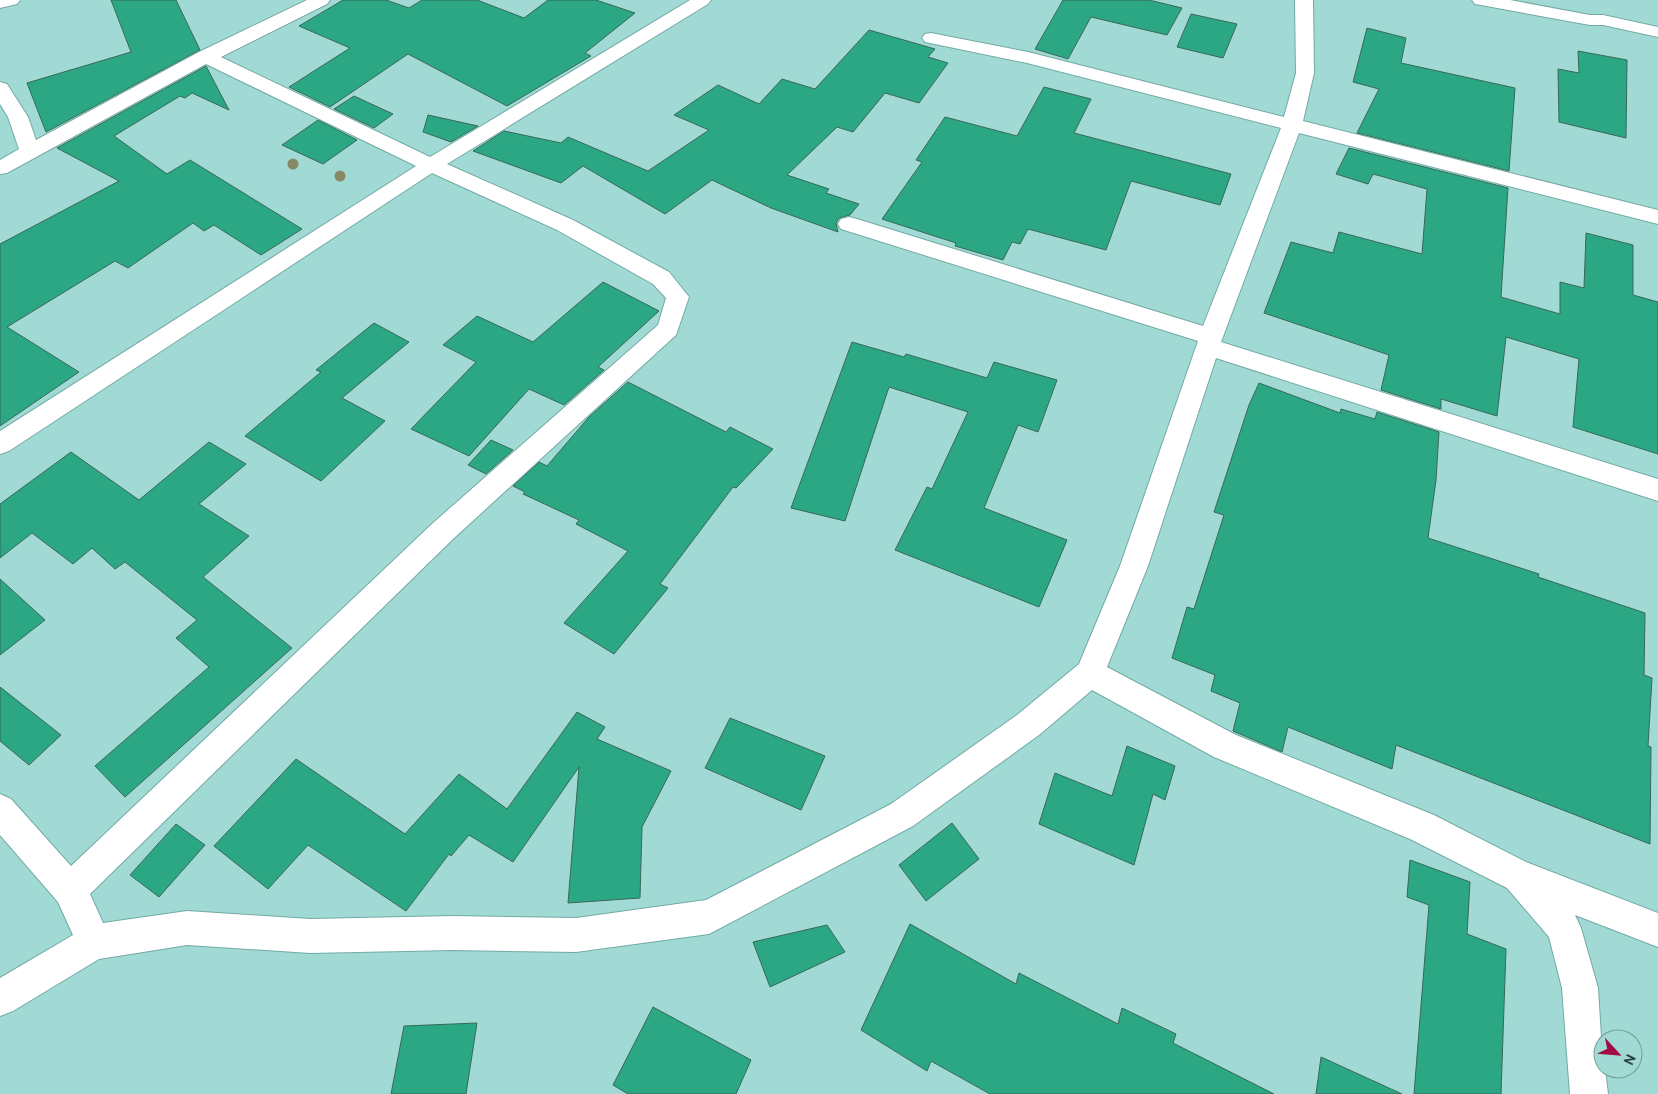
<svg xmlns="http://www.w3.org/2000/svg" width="1658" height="1094" font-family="Overpass,sans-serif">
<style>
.building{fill:#2ba784;stroke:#396858}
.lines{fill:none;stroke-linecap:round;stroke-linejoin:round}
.street-casing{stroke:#72aaa5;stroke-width:2}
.street{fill:#fff;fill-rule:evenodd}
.tree{fill:#878966}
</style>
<rect width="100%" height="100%" fill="#a1dad5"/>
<!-- building -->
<path class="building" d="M111,0H176L200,50L46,132L27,83L131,52Z
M343,0H386L409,8L422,0H477L524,18L548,0H596L635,13L585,53L591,56L507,106L408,54L330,107L289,87L350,48L299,26Z
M1063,0H1149L1182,8L1167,35L1091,17L1068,59L1035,49Z
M1191,14L1237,24L1223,58L1177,47Z
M1367,28L1406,38L1401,63L1515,88L1509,171L1357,133L1379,89L1353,82Z
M869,30L935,49L928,57L948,63L919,103L885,93L853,132L837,127L787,175L829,189L826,193L859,204L850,215L839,218L836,223L838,232L771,208L712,180L665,214L583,166L561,183L473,151L504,131L561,143L568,137L648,171L709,130L674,115L718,85L759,104L782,79L815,89Z
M1578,51L1627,60L1626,138L1559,122L1558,69L1579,73Z
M206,66L229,110L192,93L185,98L180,96L114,136L167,174L190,160L302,229L261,255L214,225L204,231L193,223L128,268L115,261L7,327L79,372L0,426V244L119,181L57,148Z
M1044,87L1091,99L1074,133L1231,174L1220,205L1131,181L1106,250L1028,229L1020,244L1012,242L1003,260L955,246L956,243L882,219L922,162L916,160L945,117L1017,136Z
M354,96L393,114L374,128L334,109Z
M428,115L478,126L451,142L423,132Z
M318,120L357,140L323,164L282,145Z
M1349,148L1508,188L1501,297L1560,314V282L1584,288L1586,233L1633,245V295L1658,302V454L1573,427L1579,359L1506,337L1497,416L1441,399V409L1381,390L1389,355L1264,313L1291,242L1333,253L1339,232L1422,254L1427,189L1373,174L1368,184L1336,174Z
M603,282L659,311L598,367L604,370L564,405L529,389L469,456L411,429L476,362L443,345L477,316L533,342Z
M374,323L409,342L342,398L385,421L321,481L245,436L321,372L316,370Z
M852,342L904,357L906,354L987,378L994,362L1057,380L1038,432L1018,425L984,508L1067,540L1039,607L895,550L927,487L932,489L968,412L889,387L845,521L791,508Z
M628,382L726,432L730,427L773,449L736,488L733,487L660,584L668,588L614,654L564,623L628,551L576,524L579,520L523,494L525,492L513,486L539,462L547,466L589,417Z
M1259,383L1340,413L1341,409L1375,419L1377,412L1439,432L1436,480L1428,538L1539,574L1538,577L1645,613L1644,675L1652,678L1648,746L1651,747L1650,844L1396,745L1392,769L1288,727L1282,752L1233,731L1240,703L1211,691L1215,675L1172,658L1187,607L1194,609L1224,515L1214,512L1249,405Z
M491,440L513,450L486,474L468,465Z
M209,442L246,464L199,504L249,536L203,577L292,648L125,797L95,766L209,667L176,638L197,620L125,562L115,569L92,548L73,564L32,533L0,558V504L71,452L139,500Z
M0,579L45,620L0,655Z
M0,687L61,735L29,765L0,741Z
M577,712L605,727L597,739L671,771L642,827L640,898L568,903L579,767L513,862L469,835L451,856L449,854L406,911L308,845L268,889L214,846L296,759L405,834L459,774L507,809Z
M730,718L825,756L801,810L705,768Z
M1127,746L1175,766L1165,800L1153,794L1134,865L1039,824L1055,773L1112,796Z
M952,823L979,859L926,901L899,865Z
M176,824L205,845L159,897L130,875Z
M1410,860L1470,882L1467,934L1506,949L1501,1094H1414L1429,905L1407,897Z
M910,924L1016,984L1019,973L1118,1024L1122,1008L1176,1034L1173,1043L1274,1094H990L931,1061L927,1071L861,1030Z
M827,925L845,952L770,987L753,942Z
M653,1007L751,1060L736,1094H628L613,1085Z
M477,1023L466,1094H391L404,1026Z
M1321,1057L1402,1094H1316Z"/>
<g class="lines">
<defs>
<path id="street" d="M0,0H20L17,4L0,8Z
M307,0H330L327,4L221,57L430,157L690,0H711L708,4L447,164L573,220L669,272L689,297L676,335L453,539L90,894L103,923L187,911L310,919L453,916L576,918L706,900L891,804L1017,715L1079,664L1120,566L1198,341L841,229L838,224L841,219L849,217L857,219L1203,326L1281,128L1027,63L925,42L922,38L925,34L931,33L1028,52L1284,117L1296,73L1295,0H1313L1314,73L1303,121L1658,210V224L1299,133L1221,342L1658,479V501L1216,358L1148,566L1107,667L1236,735L1434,815L1526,862L1658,913V947L1575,915L1581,928L1598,988L1603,1069H1605L1608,1094H1570L1562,988L1549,937L1507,888L1410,839L1214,757L1092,690L1039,735L913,826L709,934L576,952L453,950L310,953L187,945L99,959L13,1011L0,1016V978L73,935L58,902L0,835V794L11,799L71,866L433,523L658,325L666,298L653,284L557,230L432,173L9,451L0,454V431L416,166L206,64L7,173L0,174V160L19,149L8,117L0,104V82L7,84L28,117L36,140L199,52Z
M1472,0H1510L1590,15H1603L1658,27V37L1603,25H1590L1481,5L1475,4Z"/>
</defs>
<!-- street casing -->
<use href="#street" class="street-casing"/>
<!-- street -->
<use href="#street" class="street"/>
</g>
<!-- trees -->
<g class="tree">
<circle cx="293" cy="164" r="5.5"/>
<circle cx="340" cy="176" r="5.5"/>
</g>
<!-- north arrow -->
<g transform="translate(1618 1054) rotate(116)"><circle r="24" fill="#a1dad5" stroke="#719d99"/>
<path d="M0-4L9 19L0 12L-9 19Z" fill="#a30943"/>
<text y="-8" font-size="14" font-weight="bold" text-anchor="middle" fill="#29413f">N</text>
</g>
</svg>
